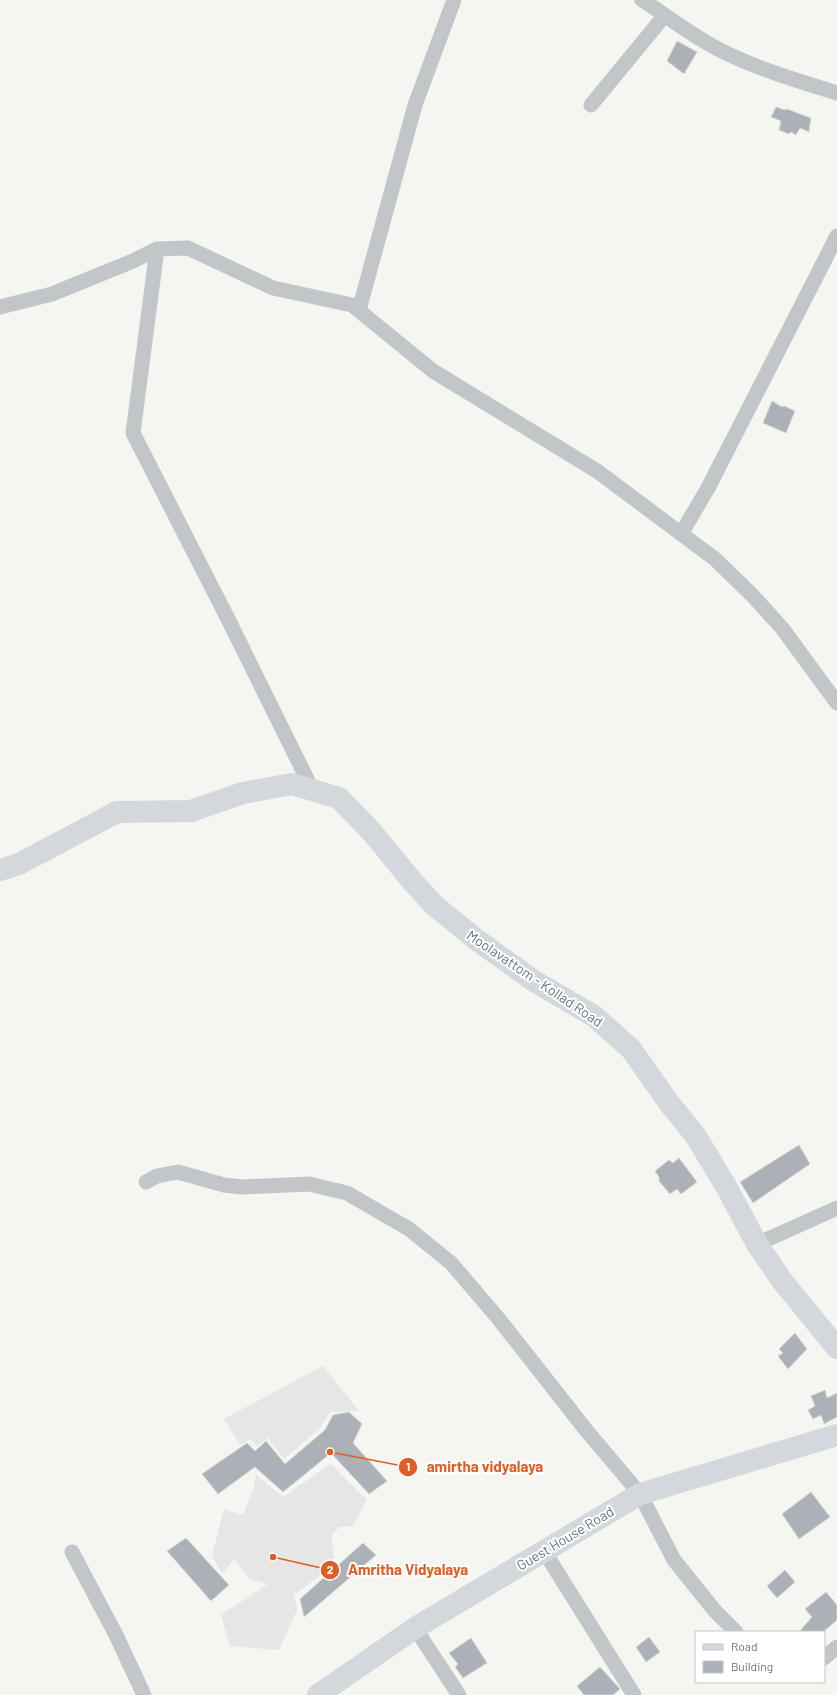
<svg xmlns="http://www.w3.org/2000/svg" width="837" height="1695" font-family="Barlow,sans-serif">
<style>
.built{fill:#e5e6e5}
.building{fill:#abb1b7;stroke:#d6d6d4}
.lines{fill:none;stroke-linecap:round;stroke-linejoin:round}
.minor{stroke:#c2c6c9;stroke-width:15}
.secondary{stroke:#d4d8dc;stroke-width:22}
.labels{text-anchor:middle;dominant-baseline:central;stroke-width:4;stroke-linejoin:round;paint-order:stroke}
.street-label{font-size:14px;fill:#647382;stroke:#fff}
.leader{fill:none;stroke:#e05e26;stroke-width:1.5}
.callout-dot{fill:#e05e26;stroke:#fff;stroke-width:1.5}
.mark-label{font-size:12px;text-anchor:middle;font-weight:bold;fill:#fff}
.callout-label{font-size:15px;text-anchor:middle;font-weight:bold;fill:#e05e26;stroke:#fff;stroke-width:4;stroke-linejoin:round;paint-order:stroke}
</style>
<rect width="100%" height="100%" fill="#f5f5f1"/>
<!-- built -->
<path class="built" d="M323,1366L359,1411L330,1412L320,1428L284,1459L268,1438L257,1446L250,1439L240,1445L224,1419Z
M331,1464L367,1500L353,1526L339,1527L332,1535L334,1565L294,1595L297,1610L279,1650L230,1646L221,1615L268,1584L250,1579L234,1559L222,1574L212,1556L224,1509L243,1515L253,1490L256,1475L283,1497Z"/>
<!-- building -->
<path class="building" d="M677,41L697,52L684,74L667,61Z
M776,107L785,110L787,109L811,118L809,132L800,128L796,135L791,132L789,134L779,130L781,121L771,117Z
M772,401L782,407L784,406L795,411L786,433L763,423Z
M799,1145L810,1164L753,1203L740,1182Z
M679,1158L697,1182L681,1194L677,1189L670,1194L659,1181V1177L655,1171L669,1160L673,1163Z
M795,1333L807,1349L788,1369L778,1356L783,1353L779,1349Z
M825,1390L827,1398L837,1393V1417L824,1424L821,1415L813,1419L808,1410L815,1406L811,1396Z
M349,1412L362,1424L353,1443L387,1481L369,1494L331,1453L283,1492L255,1467L218,1494L202,1474L247,1443L255,1451L266,1441L285,1464L325,1430L333,1415Z
M811,1492L830,1517L799,1539L782,1514Z
M186,1538L229,1585L211,1601L167,1551Z
M363,1543L376,1555L304,1617L300,1599Z
M785,1570L795,1582L777,1598L767,1586Z
M826,1592L837,1605V1620L823,1632H799L812,1617L805,1609Z
M649,1637L660,1652L646,1662L636,1647Z
M471,1638L487,1663L463,1678L455,1667L458,1664L449,1653Z
M600,1667L620,1689L613,1695H584L577,1686Z"/>
<g class="lines">
<!-- minor -->
<path class="minor" d="M642,0C669,17 693,37 722,51C758,69 798,81 837,93
M591,105L665,15
M157,249L133,433L228,619L313,791
M0,307L52,294L133,261L157,249L188,248L273,288L352,305L433,371L597,471L715,559L752,595L782,628L837,703
M359,310L415,105L454,0
M681,534L708,488L837,236
M146,1182L157,1176L178,1172L224,1185L242,1187L309,1184L347,1193L409,1229L451,1263L498,1318L586,1430L640,1494L674,1560L715,1611L736,1632
M757,1244L837,1208
M544,1551L634,1695
M72,1552L116,1635L144,1695
M415,1628L459,1695
M824,1658L837,1647"/>
<!-- secondary -->
<path class="secondary" d="M0,870L19,864L117,812L191,811L243,793L292,784L339,798L371,831L412,881L435,906L477,940L534,981L594,1016L631,1049L669,1103L695,1135L727,1188L757,1244L783,1282L837,1348
M318,1695L415,1628L640,1494L837,1435"/>
</g>
<g class="labels">
<!-- street labels -->
<g class="street-label">
<text transform="translate(535 978) rotate(34)">Moolavattom - Kollad Road</text>
<text transform="translate(565 1538) rotate(-31)">Guest House Road</text>
</g>
</g>
<!-- callouts -->
<path class="leader" d="M330 1452L408 1467M273 1557L330 1570"/>
<g class="callout-dot">
<circle cx="330" cy="1452" r="4"/>
<circle cx="273" cy="1557" r="4"/>
<circle cx="408" cy="1467" r="10"/>
<circle cx="330" cy="1570" r="10"/>
</g>
<g class="mark-label">
<text x="408" y="1471">1</text>
<text x="330" y="1574">2</text>
</g>
<g class="callout-label">
<text x="485" y="1472">amirtha vidyalaya</text>
<text x="408" y="1575">Amritha Vidyalaya</text>
</g>
<!-- legend -->
<rect x="695" y="1631" width="130" height="52" fill="#ffffff" stroke="#c1c7cd"/>
<rect x="703" y="1644" width="20" height="6" fill="#d4d8dc" stroke="#c1c7cd"/>
<text x="731" y="1651" font-size="12" fill="#647382">Road</text>
<rect x="703" y="1661" width="20" height="12" fill="#abb1b7" stroke="#c1c7cd"/>
<text x="731" y="1671" font-size="12" fill="#647382">Building</text>
</svg>
